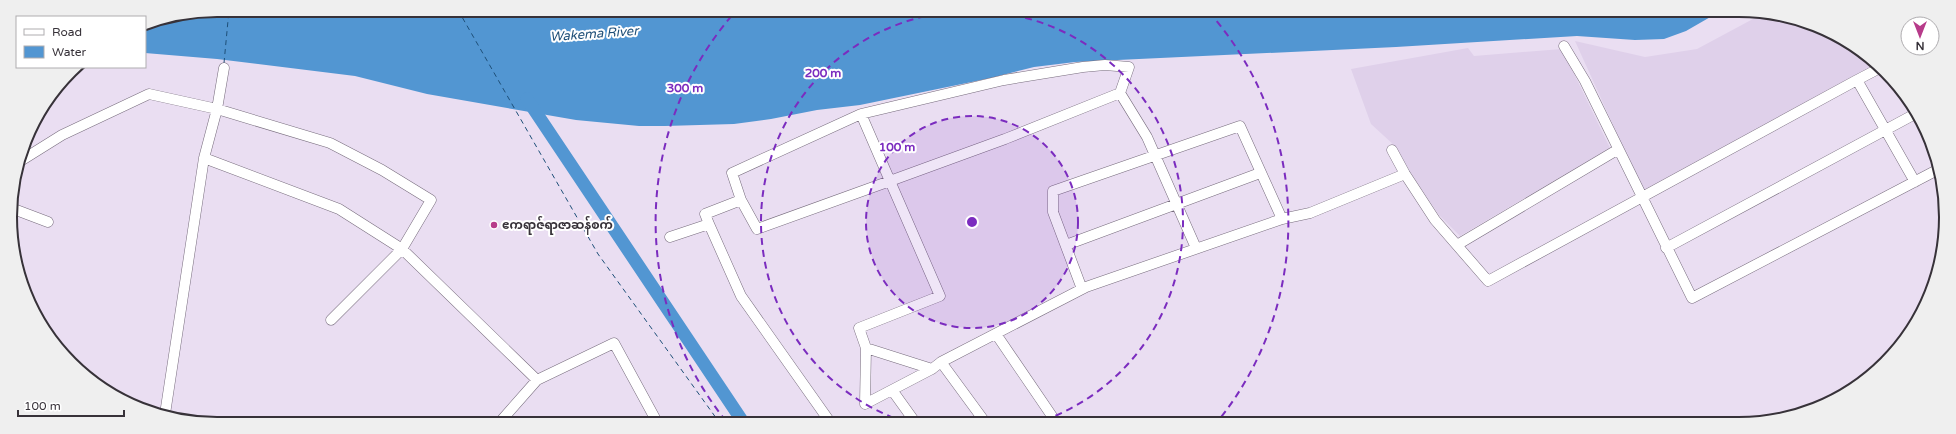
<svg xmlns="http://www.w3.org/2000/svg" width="1956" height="434" font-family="'Varela Round','Noto Sans Myanmar',sans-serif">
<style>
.built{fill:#dfd0ea}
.water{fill:#5296d2}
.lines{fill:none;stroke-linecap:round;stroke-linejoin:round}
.river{stroke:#5296d2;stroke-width:13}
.ferry{stroke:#1e4f78;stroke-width:1;stroke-dasharray:5 4;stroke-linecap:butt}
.minor-casing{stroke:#776c7d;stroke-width:11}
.minor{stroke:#fff;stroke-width:10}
.ring{fill:none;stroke:#7b2cbf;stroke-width:2;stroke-dasharray:7 5}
.poi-dot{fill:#b73b8a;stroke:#fff;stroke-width:1.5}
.labels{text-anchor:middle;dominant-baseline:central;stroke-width:4;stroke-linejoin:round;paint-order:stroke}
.poi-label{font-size:12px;font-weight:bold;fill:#373239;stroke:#fff;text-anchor:start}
.water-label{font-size:13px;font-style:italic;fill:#1e4f78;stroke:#fff}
.rim{fill:none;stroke:#373239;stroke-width:2}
.centre{fill:#7b2cbf;stroke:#fff;stroke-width:2}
.ring-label{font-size:12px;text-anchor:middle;font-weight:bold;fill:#7b2cbf;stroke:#fff;stroke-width:4;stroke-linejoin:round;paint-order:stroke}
</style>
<rect width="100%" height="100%" fill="#eadef2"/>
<!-- built -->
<path class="built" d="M1766,12L1843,38L1873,65L1643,191L1575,41L1645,57L1697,49Z
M1468,48L1474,56L1562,49L1610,148L1460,236L1439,215L1414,178L1395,146L1371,124L1351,69Z"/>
<!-- water -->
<path class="water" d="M217,10L1719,12L1686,31L1664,39L1635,40L1577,36L1396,47L1075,62L1034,67L991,78L860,105L817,110L771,119L734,124L665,126H639L576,120L427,94L355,76L217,59L145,53V24Z"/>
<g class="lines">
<!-- river -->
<path class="river" d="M527,99L743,422"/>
<!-- ferry -->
<path class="ferry" d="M458,10L598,254L719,422
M224,63L229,10"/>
<defs>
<path id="minor" d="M1564,46L1585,81L1692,298L1939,169
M1857,80L1878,69
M861,114L890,181L757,229L741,200L732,173L861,114L1004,80L1083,67L1105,65L1129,67L1120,93L1147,137L1196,248
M1392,150L1405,174L1435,220L1488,281L1857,80L1915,182
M22,160L62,135L149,94L217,109L330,143L382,170L431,200L402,249L339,209L204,158
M11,208L48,222
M709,224L705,214L741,200
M670,237L709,224L741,296L830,422
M1066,245L1260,173
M1457,245L1617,150
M1666,248L1915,114
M1082,289L1053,212V191L1240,126L1282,219
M331,320L402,249L537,380L614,343L657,422
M996,334L1056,422
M866,348L865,404L932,369L941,362L1086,287L1282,219L1310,213L1405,174
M941,362L985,422
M932,369L866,348L859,328L940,296L890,181L1005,139L1120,93
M892,390L915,422
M165,414L204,158L217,109L224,68
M500,422L537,380"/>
</defs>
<!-- minor casing -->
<use href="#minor" class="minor-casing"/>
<!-- minor -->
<use href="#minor" class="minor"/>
</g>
<!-- distance rings -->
<circle cx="972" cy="222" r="106" fill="#7b2cbf" fill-opacity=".12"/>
<g class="ring">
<circle cx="972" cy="222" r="106"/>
<path d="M905 422A211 211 0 1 1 1039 422"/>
<path d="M726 421A317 317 0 0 1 735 12M1209 12A317 317 0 0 1 1218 421"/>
</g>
<!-- markers -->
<circle class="poi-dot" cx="494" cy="225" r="4"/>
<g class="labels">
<!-- poi labels -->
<g class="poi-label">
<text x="502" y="225">ဧကရာဇ်ရာဇာဆန်စက်</text>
</g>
<!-- water labels -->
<g class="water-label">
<text transform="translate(594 34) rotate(-4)">Wakema River</text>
</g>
</g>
<!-- crop -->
<path d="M0 0H1956V434H0ZM217 17H1739A200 200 0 0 1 1939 217V217A200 200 0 0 1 1739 417H217A200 200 0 0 1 17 217V217A200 200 0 0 1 217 17Z" fill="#efefef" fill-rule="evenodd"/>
<path class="rim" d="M217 17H1739A200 200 0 0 1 1939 217V217A200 200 0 0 1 1739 417H217A200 200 0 0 1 17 217V217A200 200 0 0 1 217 17Z"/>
<circle cx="972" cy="222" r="6" class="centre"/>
<g class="ring-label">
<text x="823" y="77">200 m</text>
<text x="685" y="92">300 m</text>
<text x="897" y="151">100 m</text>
</g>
<!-- legend -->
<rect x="16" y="16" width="130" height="52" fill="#ffffff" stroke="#afadb0"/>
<rect x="24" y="29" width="20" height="6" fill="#ffffff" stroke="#afadb0"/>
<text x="52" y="36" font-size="12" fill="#373239">Road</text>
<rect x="24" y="46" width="20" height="12" fill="#5296d2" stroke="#afadb0"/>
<text x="52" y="56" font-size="12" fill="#373239">Water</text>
<!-- north arrow -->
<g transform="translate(1920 36) rotate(180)"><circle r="19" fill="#ffffff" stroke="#afadb0"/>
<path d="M0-3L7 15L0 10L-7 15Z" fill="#b73b8a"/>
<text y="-6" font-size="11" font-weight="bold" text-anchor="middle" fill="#373239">N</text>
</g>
<!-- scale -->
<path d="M18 410v6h106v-6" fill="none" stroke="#373239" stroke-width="2"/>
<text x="24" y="410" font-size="12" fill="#373239" stroke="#ffffff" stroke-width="3" paint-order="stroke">100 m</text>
</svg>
